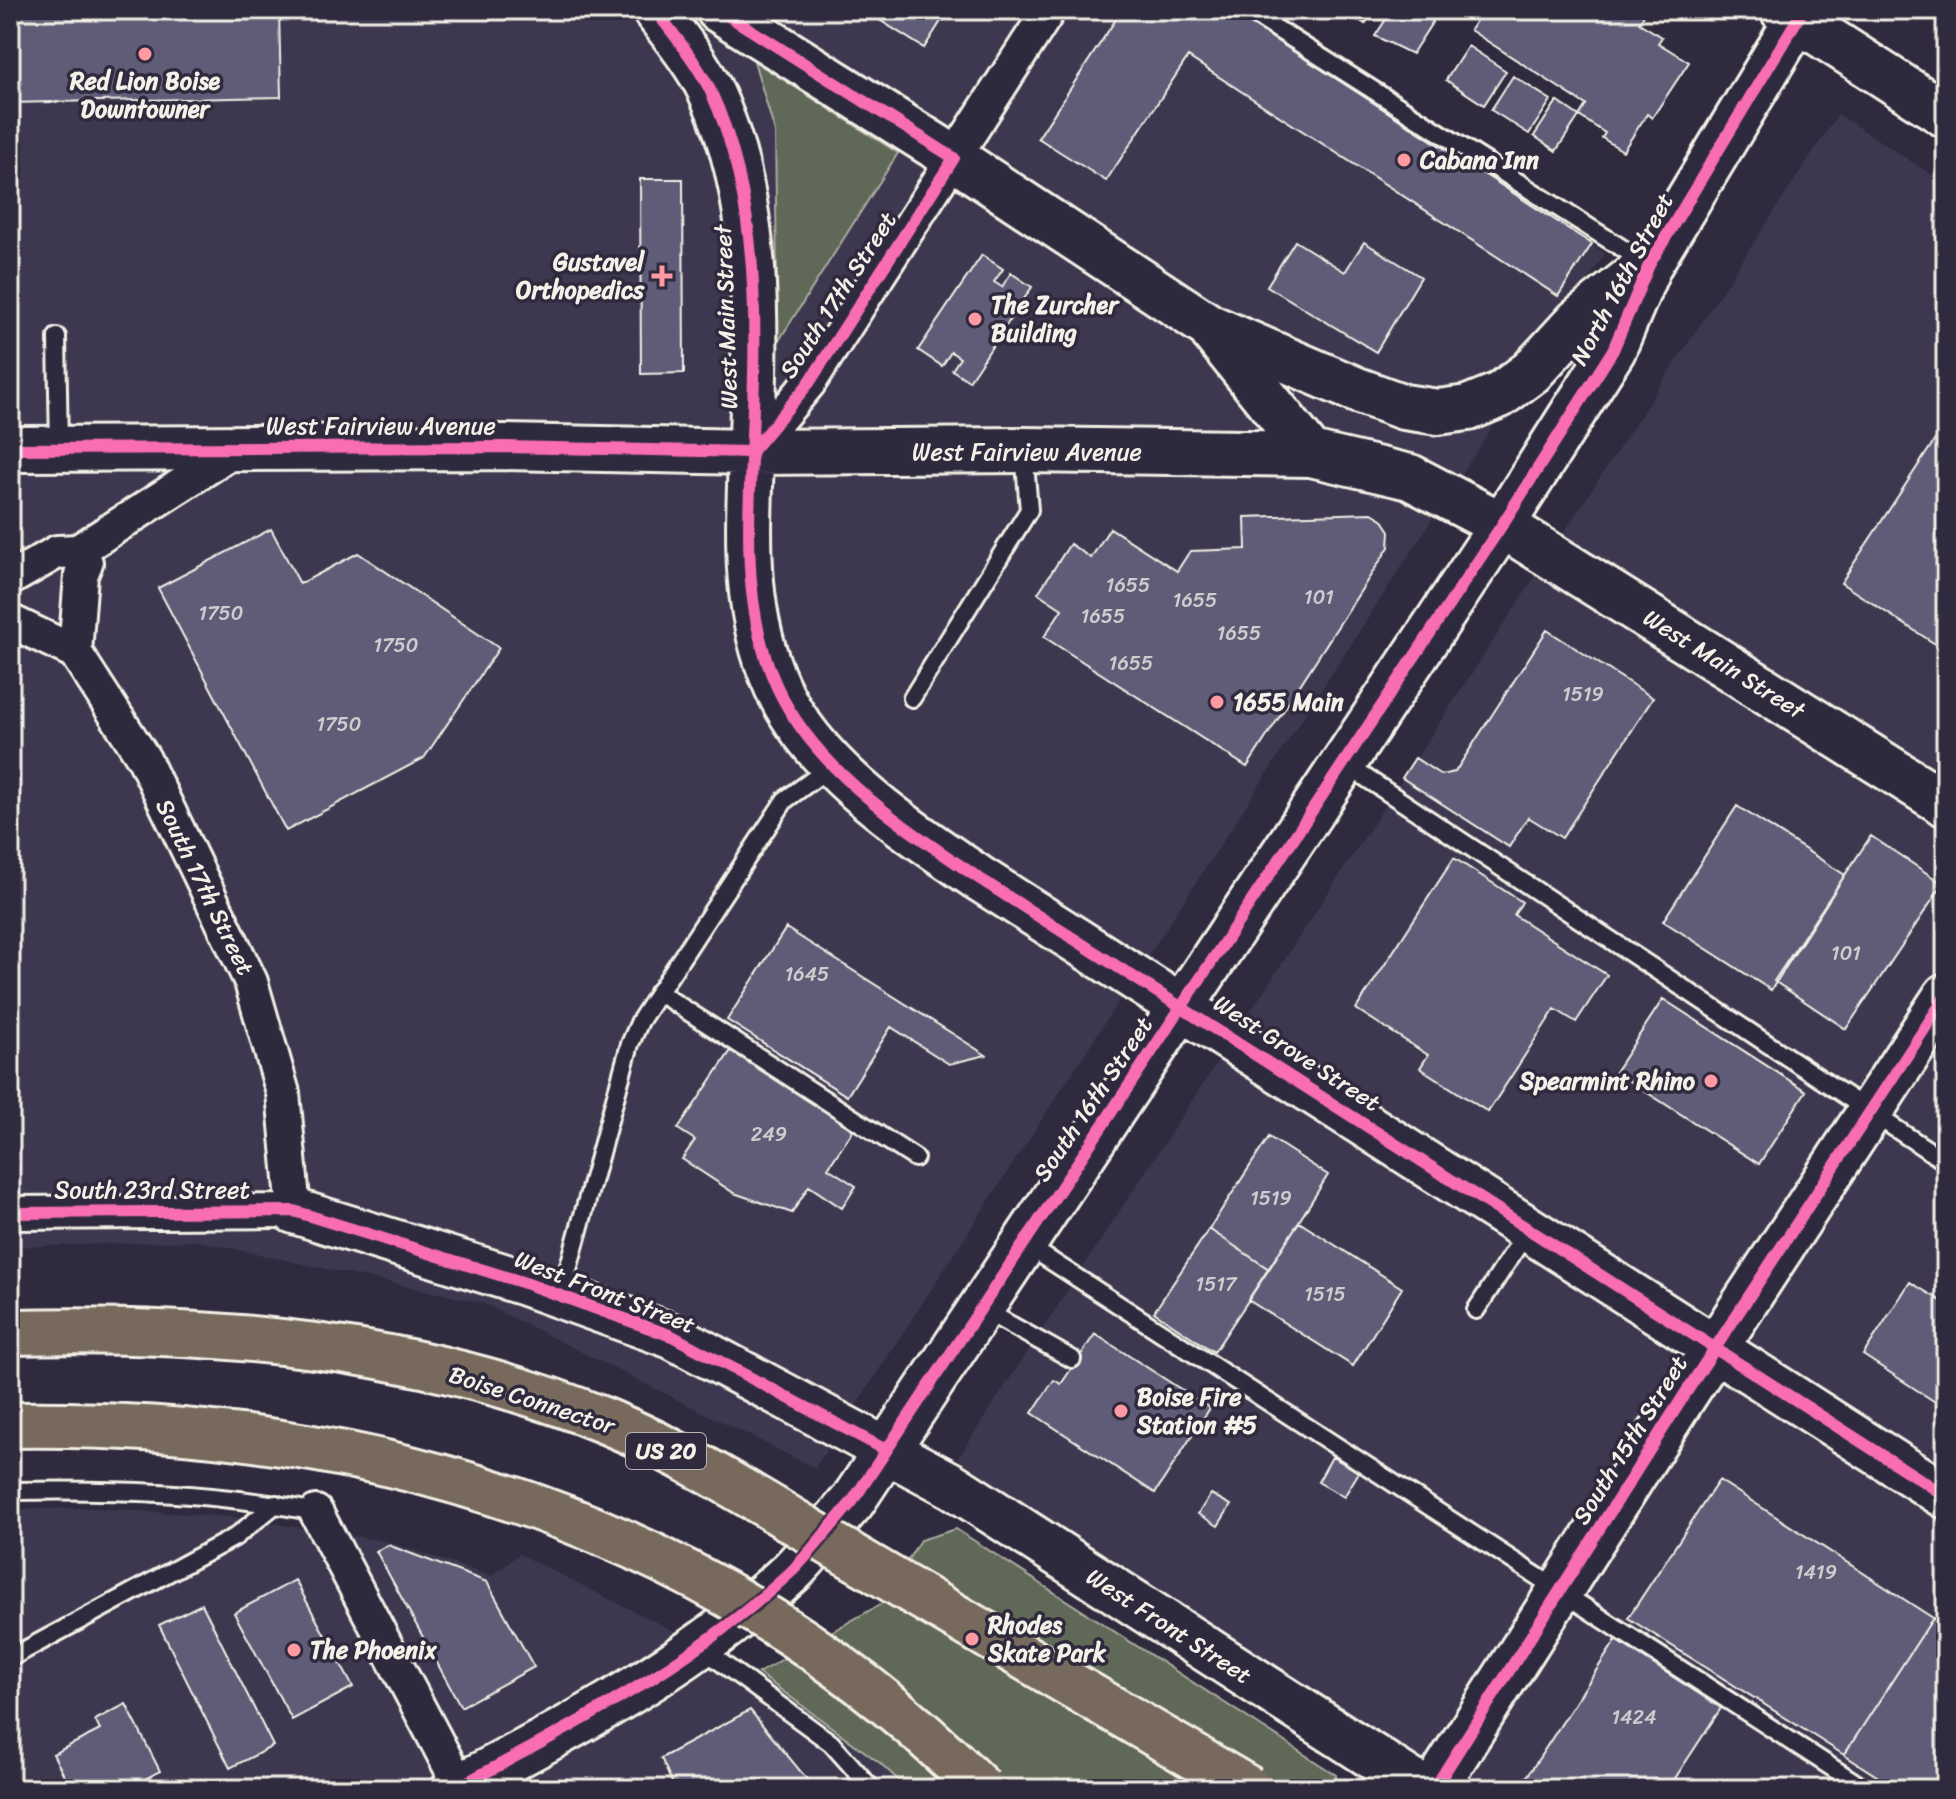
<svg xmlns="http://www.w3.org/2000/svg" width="1956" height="1799" font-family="Sriracha,sans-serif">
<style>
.built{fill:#3d394f}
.green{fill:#616759;stroke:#aaaca0;stroke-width:2}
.building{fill:#5e5b78;stroke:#f4f1e8;stroke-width:2}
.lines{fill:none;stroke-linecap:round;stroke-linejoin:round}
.lane-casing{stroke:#f4f1e8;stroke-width:22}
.street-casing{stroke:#f4f1e8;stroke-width:38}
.secondary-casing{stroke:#f4f1e8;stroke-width:50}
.lane{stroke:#2f2a3d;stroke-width:16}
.street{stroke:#2f2a3d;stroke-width:32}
.secondary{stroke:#2f2a3d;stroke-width:44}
.highway-bridge-casing{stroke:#f4f1e8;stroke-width:50;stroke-linecap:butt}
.highway-bridge{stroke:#77695c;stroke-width:44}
.cycleway-casing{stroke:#2f2a3d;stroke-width:17}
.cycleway{stroke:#f96db3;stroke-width:12}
.poi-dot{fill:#ff9aa2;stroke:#2f2a3d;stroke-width:3}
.labels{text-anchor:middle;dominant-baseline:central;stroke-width:7;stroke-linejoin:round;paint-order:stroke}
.number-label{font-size:20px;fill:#cecccc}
.shield{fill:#2f2a3d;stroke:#b9b5b5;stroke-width:2}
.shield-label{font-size:22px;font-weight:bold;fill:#f4f1e8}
.poi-label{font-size:24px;font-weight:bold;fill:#f4f1e8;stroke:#2f2a3d;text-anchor:start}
.street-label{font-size:24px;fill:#f4f1e8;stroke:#2f2a3d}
</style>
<rect width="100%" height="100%" fill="#2f2a3d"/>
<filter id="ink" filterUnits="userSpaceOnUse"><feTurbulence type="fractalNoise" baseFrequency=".0125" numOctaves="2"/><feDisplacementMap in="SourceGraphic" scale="16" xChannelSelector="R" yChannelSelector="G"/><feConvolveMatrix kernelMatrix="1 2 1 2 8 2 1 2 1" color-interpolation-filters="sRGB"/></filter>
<g filter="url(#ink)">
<!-- built -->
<path class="built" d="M10,10H1228L1605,254L815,1468L483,1303L198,1241L10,1247Z
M1838,114L1946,184V1789H1467L1114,1563L958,1458Z
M93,1508L233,1517L385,1541L491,1576L519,1554L758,1673L880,1763L908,1789H10V1509Z"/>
<!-- green -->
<path class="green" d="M754,61L898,153L778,342L775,132Z
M956,1529L1336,1775L1337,1789H908L880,1763L758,1673L881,1604L920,1540Z"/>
<!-- building -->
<path class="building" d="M10,10H279L281,97L10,103Z
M869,10H948L924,48L867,12Z
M1122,10H1230L1592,244L1558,296L1188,57L1106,181L1038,138Z
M1336,10H1374L1365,24L1349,13L1347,17Z
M1392,10H1416L1433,21L1412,54L1375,36Z
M1483,10H1636L1644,15L1639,23L1662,37L1658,43L1689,62L1652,118L1647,114L1623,151L1602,138L1605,133L1579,116L1586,105L1470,30Z
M1468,46L1506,71L1484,105L1446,80Z
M1513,76L1551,100L1529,134L1491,110Z
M1557,101L1579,116L1556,151L1534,136Z
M640,179H683L684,373L641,374Z
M1295,241L1345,272L1364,242L1421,277L1376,352L1267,286Z
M982,255L1003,269L994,282L1002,287L1011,273L1032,287L969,381L952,370L960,358L951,352L942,366L918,350Z
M1946,423V651L1841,583Z
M1372,513L1382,519L1390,531L1389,547L1247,767L1044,637L1062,609L1038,593L1070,544L1091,558L1110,528L1177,571L1190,551L1246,549L1245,517Z
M271,529L300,584L358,553L499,648L424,758L286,831L158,588Z
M1547,630L1653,698L1562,838L1528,817L1509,847L1402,778L1415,758L1441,775L1455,772Z
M1737,806L1845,875L1771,990L1663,921Z
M1871,836L1943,884L1846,1029L1774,981Z
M1454,858L1522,902L1514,915L1607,975L1576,1022L1555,1009L1488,1112L1420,1068L1428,1055L1356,1009Z
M786,928L986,1055L949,1064L891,1027L847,1096L727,1020Z
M1663,999L1806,1091L1759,1164L1615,1072Z
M732,1049L854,1129L828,1168L856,1186L842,1208L809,1186L792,1213L734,1193L682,1159L695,1140L678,1129Z
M1269,1137L1328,1175L1269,1269L1209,1229Z
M1299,1222L1402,1288L1353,1366L1248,1300Z
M1209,1229L1269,1269L1214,1352L1154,1312Z
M1910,1282L1946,1304V1409L1863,1355Z
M1095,1334L1210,1408L1155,1493L1032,1413L1054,1380L1061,1384Z
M1332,1457L1359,1472L1344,1497L1318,1482Z
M1719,1480L1933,1618L1844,1755L1628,1618Z
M1211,1494L1231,1505L1218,1526L1198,1514Z
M388,1545L487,1582L534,1667L461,1707L376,1551Z
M295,1580L353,1687L292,1720L234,1613Z
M202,1604L273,1746L230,1768L159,1625Z
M1933,1618L1946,1627V1789H1897L1844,1755Z
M1616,1640L1721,1708L1668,1789H1519Z
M126,1704L160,1771L131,1787L132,1789H71L53,1754L100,1730L95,1720Z
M750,1710L815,1789H675L661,1758Z"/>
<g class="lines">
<defs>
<path id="lane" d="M1247,10L1647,264
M57,337L59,447
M912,698L1029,510L1024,452
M1345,764L1946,1162
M658,992L915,1158
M1025,1244L1865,1789
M561,1295L630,1044L640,1021L785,800L833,765
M982,1309L1072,1359
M1476,1310L1528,1230
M10,1491C111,1489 216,1492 316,1512
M700,1647L831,1743L872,1789
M10,1658L235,1537L276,1504"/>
<path id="street" d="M751,452L809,383L1049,10
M10,579L57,552L78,551L237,449
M10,621L75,652L144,759L251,982L283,1093L294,1211L10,1213
M75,652L81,575L86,563L78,551
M316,1512L460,1786"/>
<path id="secondary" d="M655,10C674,35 696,61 710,90C763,202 756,340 751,460C748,537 744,615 777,687C816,771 904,827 977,877L1946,1496
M719,10L954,158L1210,327L1357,390L1404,407L1438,412L1468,408L1500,395L1531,372L1578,321L1647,266
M1783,10L1946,115
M1213,332L1311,454
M10,449L504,447L751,452L1024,450L1311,454L1410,477L1502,525L1946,804
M294,1211L525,1283L672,1336L953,1486L1423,1789
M454,1789C572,1727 694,1663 792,1571C813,1550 832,1524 852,1502L1502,525L1613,350L1649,265L1803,10
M1434,1789L1685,1394L1946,996"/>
</defs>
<!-- lane casing -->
<use href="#lane" class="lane-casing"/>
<!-- street casing -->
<use href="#street" class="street-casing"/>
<!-- secondary casing -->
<use href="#secondary" class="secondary-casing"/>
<!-- lane -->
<use href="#lane" class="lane"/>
<!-- street -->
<use href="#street" class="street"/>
<!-- secondary -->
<use href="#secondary" class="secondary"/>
<defs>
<path id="highway-bridge" d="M10,1332C213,1327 418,1344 608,1422C695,1458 776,1512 857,1559C988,1636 1118,1712 1249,1789
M10,1425C372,1419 722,1527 981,1789"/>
</defs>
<!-- highway-bridge casing -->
<use href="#highway-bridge" class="highway-bridge-casing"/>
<!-- highway-bridge -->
<use href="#highway-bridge" class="highway-bridge"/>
<defs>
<path id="cycleway" d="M655,10C674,35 696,61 710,90C763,202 756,340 751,460C748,537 744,615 777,687C816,771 904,827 977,877L1946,1496
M719,10L954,158L809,383L751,452
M10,449L504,447L751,452
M10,1213L294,1211L525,1283L672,1336L886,1450
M454,1789C572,1727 694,1663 792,1571C813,1550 832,1524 852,1502L1502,525L1613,350L1649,265L1803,10
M1434,1789L1685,1394L1946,996"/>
</defs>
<!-- cycleway casing -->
<use href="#cycleway" class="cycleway-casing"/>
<!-- cycleway -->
<use href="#cycleway" class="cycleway"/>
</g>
</g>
<!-- markers -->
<g class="poi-dot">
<circle cx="145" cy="54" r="8"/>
<circle cx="1404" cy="160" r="8"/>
<path d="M658 264h8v8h8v8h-8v8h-8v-8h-8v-8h8z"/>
<circle cx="975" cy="319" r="8"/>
<circle cx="1217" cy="702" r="8"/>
<circle cx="1711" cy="1081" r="8"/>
<circle cx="1121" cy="1411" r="8"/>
<circle cx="972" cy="1639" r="8"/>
<circle cx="294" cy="1650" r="8"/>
</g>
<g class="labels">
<!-- number labels -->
<g class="number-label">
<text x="1128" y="585">1655</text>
<text x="1319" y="597">101</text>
<text x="1195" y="600">1655</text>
<text x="221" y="613">1750</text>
<text x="1103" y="616">1655</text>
<text x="1239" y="633">1655</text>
<text x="396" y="645">1750</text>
<text x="1131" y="663">1655</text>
<text x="1583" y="694">1519</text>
<text x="339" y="724">1750</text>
<text x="1846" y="953">101</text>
<text x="807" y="974">1645</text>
<text x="769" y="1134">249</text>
<text x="1271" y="1198">1519</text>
<text x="1216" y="1284">1517</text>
<text x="1325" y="1294">1515</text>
<text x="1816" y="1572">1419</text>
<text x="1634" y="1717">1424</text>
</g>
<!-- shield labels -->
<rect class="shield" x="626" y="1433" width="80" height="36" rx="6"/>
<g class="shield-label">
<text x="666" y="1451">US 20</text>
</g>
<!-- poi labels -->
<g class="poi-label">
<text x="145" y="81" text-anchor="middle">Red Lion Boise<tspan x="145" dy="28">Downtowner</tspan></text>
<text x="1420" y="160">Cabana Inn</text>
<text x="644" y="262" text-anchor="end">Gustavel<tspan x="644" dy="28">Orthopedics</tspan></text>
<text x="991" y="305">The Zurcher<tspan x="991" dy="28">Building</tspan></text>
<text x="1233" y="702">1655 Main</text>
<text x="1695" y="1081" text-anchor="end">Spearmint Rhino</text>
<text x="1137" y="1397">Boise Fire<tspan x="1137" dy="28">Station #5</tspan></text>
<text x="988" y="1625">Rhodes<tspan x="988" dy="28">Skate Park</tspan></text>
<text x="310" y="1650">The Phoenix</text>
</g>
<!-- street labels -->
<g class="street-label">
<text transform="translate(1622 279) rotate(-62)">North 16th Street</text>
<text transform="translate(838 295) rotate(-57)">South 17th Street</text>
<text transform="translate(726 317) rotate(-92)">West Main Street</text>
<text x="381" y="426">West Fairview Avenue</text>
<text x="1027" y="452">West Fairview Avenue</text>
<text transform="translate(1724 664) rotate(32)">West Main Street</text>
<text transform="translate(205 887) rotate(64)">South 17th Street</text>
<text transform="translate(1297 1053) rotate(33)">West Grove Street</text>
<text transform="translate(1093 1099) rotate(-56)">South 16th Street</text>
<text x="152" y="1190">South 23rd Street</text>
<text transform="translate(605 1292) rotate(21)">West Front Street</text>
<text transform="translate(532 1400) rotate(18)">Boise Connector</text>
<text transform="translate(1630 1440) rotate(-58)">South 15th Street</text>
<text transform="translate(1169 1626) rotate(33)">West Front Street</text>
</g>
</g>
<!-- margin -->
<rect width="1956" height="1799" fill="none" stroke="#2f2a3d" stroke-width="40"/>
<rect x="20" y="20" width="1916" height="1759" fill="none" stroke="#f4f1e8" stroke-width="3" filter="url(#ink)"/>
</svg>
